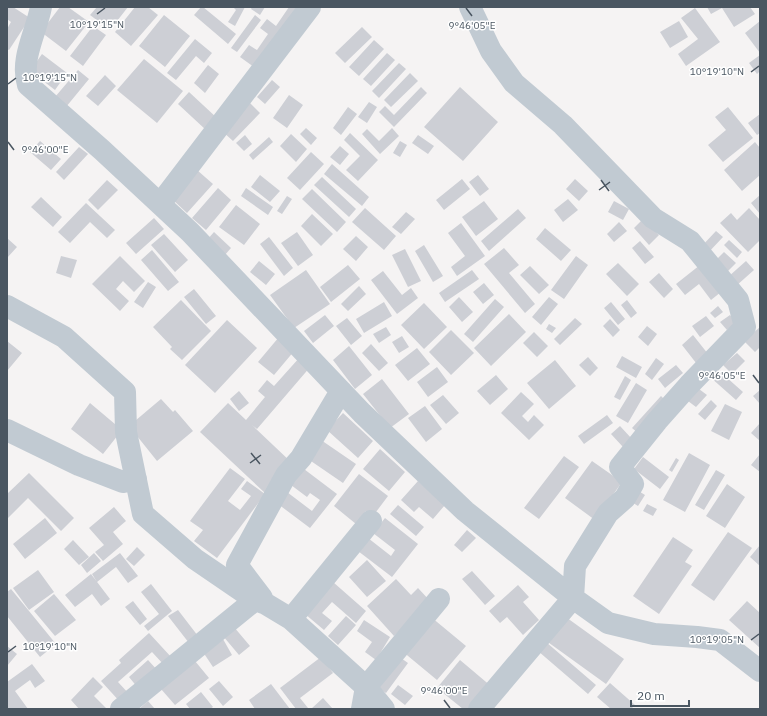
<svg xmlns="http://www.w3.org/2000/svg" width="767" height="716" font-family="'IBM Plex Sans',sans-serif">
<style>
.building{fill:#cdcfd5}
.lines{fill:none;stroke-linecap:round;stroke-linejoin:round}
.minor{stroke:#c1cad2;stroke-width:22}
.ticks{fill:none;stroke:#4a5661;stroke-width:1.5}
.ticks-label{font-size:10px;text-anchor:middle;fill:#4a5661;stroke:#fff;stroke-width:3;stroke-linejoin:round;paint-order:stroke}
</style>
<rect width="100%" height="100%" fill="#f5f3f3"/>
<!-- building -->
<path class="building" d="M7,7H13L30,18L9,50L7,49V29L11,22L7,19Z
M60,7H68L89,22L66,51L41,32Z
M97,7H128L110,30L90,15Z
M135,7H148L158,15L131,46L115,32Z
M201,7H203L236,34L228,44L194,15Z
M233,7H245L235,26L228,22L236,10Z
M252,7H265L260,15L251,9Z
M289,7H302L258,70L240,57L249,45L257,50L268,34L260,28L267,19L276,26Z
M707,7H750L755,14L734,27L722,8L711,14Z
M695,8L720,42L686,66L678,54L698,39L681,18Z
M164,15L190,36L165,67L139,46Z
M255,15L261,20L237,52L231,48Z
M679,21L688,37L670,48L660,32Z
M760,21V53L745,33Z
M93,26L106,35L83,66L70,56Z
M362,27L372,37L345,63L335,53Z
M195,39L212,53L204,63L196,56L176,80L167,73Z
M374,40L384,49L359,76L349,67Z
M387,53L395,60L371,86L363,79Z
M42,54L67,73L55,90L30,71Z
M760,55V71L757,74L749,63Z
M144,59L183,91L157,123L117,90Z
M399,63L406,69L379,98L372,91Z
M208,65L219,74L205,93L194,83Z
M78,70L89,79L66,107L55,97Z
M410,73L418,81L391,107L384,100Z
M105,75L116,86L98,106L86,96Z
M272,80L280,87L265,104L257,97Z
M421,87L427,93L394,127L379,112L385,106L394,115Z
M460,87L498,122L463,161L424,127Z
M189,92L217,118L206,130L178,104Z
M289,95L303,105L287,128L273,118Z
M249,102L260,113L233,141L222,131Z
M369,102L377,107L367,123L358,117Z
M348,107L357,114L341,135L333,128Z
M728,107L753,138L723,162L708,145L726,130L715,117Z
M760,114V133L757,135L748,123Z
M306,128L317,138L311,145L300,134Z
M392,128L399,136L380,154L362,134L367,129L379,141Z
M350,133L378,160L358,181L346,170L360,156L344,140Z
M291,134L307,149L296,162L280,146Z
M245,135L252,144L244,151L236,143Z
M418,135L434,146L428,154L412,143Z
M269,137L273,142L253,160L249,155Z
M40,141L61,159L51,170L30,152Z
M400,141L407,145L400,157L393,153Z
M755,142L760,148V175L742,191L724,170Z
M340,146L349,154L340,165L330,157Z
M79,147L88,154L64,180L56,172Z
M311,152L324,164L300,190L287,178Z
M332,164L369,197L362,206L324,174Z
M197,170L213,184L187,213L172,199Z
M260,175L280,191L270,202L251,187Z
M478,175L489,189L480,196L469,182Z
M322,177L356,209L349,217L314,185Z
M462,179L470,189L444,210L436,200Z
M575,179L588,191L579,201L566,189Z
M107,180L118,190L98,210L88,200Z
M218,188L231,200L206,230L192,218Z
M246,188L273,207L268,215L241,196Z
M312,189L346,222L337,232L302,199Z
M760,195V214L751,203Z
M287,196L292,199L282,214L277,211Z
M41,197L62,217L53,227L31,207Z
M568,199L578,210L563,222L554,210Z
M484,201L498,219L476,236L462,217Z
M614,201L629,209L623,220L608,212Z
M86,203L115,230L107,238L90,222L70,243L58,232Z
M236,205L260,224L244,245L219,227Z
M365,208L396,236L384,250L352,222Z
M749,208L760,220V240L748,252L720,223L731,213L737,220Z
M518,209L526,218L489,251L481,241Z
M406,212L415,219L401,234L392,227Z
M312,214L333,234L321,246L301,226Z
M154,218L164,229L136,254L126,243Z
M643,219L659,235L649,245L634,228Z
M619,222L627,231L614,242L607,234Z
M461,223L485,256L457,276L451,267L465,256L448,233Z
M545,228L571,250L561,261L536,239Z
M716,231L723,237L707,254L700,248Z
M214,232L231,248L224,256L207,240Z
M297,232L313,255L298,266L281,243Z
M164,234L188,260L175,272L151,245Z
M356,236L368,247L356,261L343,249Z
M269,237L293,268L284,276L260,244Z
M7,238L17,247L7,258Z
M729,240L742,252L737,258L724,245Z
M640,241L654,257L645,264L632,248Z
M424,245L443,276L433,282L415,251Z
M504,248L519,265L509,273L535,304L525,313L484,264Z
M405,249L421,281L408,287L392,255Z
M152,250L179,282L168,291L141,260Z
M724,252L736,263L726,273L714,262Z
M61,256L77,260L71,278L56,273Z
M120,256L145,281L134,292L123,281L116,289L129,301L120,311L92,284Z
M576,256L588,265L564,299L551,290Z
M259,261L275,274L266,285L250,272Z
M746,261L754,270L736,286L728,277Z
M618,263L639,284L627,296L606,274Z
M348,265L360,279L331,302L320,287Z
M700,265L721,292L711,300L699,284L685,295L676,284Z
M530,266L549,285L539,294L520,275Z
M306,270L330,304L294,328L270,295Z
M472,270L479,279L445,302L439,293Z
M383,271L402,295L411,288L418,298L397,314L371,280Z
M659,273L673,289L664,298L649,282Z
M148,282L156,287L143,308L134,302Z
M484,283L494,295L483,304L473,292Z
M359,286L366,294L348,311L341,304Z
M194,289L216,316L206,324L184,297Z
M459,297L473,312L462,322L449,307Z
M549,297L558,304L541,325L532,317Z
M495,299L504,307L473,342L464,334Z
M181,300L211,331L182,360L170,349L172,347L153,327Z
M627,300L637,313L631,318L621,305Z
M384,302L392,316L364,333L356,319Z
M611,302L625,319L618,325L604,308Z
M424,303L447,327L424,349L401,325Z
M718,306L723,312L715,318L710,313Z
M509,314L526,332L491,366L474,348Z
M325,315L334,326L313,343L304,331Z
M730,315L736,323L727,330L720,322Z
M706,316L714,326L700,337L692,326Z
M347,318L362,336L351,345L336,326Z
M575,318L582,324L560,345L554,339Z
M610,319L620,330L613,337L603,326Z
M227,320L257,348L215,393L185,365Z
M549,324L556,328L552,333L546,329Z
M647,326L657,334L648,346L638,337Z
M386,327L391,335L379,343L373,334Z
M760,327V347L755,352L744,341Z
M451,330L474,353L451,375L429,352Z
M534,332L548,346L537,357L523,343Z
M693,335L712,359L700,368L682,345Z
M402,336L409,347L399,353L392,342Z
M279,337L295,350L274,375L258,362Z
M7,341L22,353L7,371Z
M371,344L388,363L379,371L362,353Z
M349,346L372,375L355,389L333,360Z
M417,348L430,364L408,381L395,365Z
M737,353L745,361L732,374L723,365Z
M622,356L642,367L636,378L616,367Z
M300,357L311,366L257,429L252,425L292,463L265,493L200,432L228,403L246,420L265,397L258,391L267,380L274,386Z
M588,357L598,368L590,376L579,365Z
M656,358L664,364L652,380L645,374Z
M555,360L576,386L549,409L527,383Z
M676,365L683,373L665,388L658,379Z
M437,367L448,382L428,397L417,382Z
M717,369L743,392L736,400L710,377Z
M496,375L508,389L490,405L477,391Z
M625,376L631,380L620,400L614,397Z
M382,379L409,414L390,428L363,394Z
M636,383L647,390L628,423L616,416Z
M699,389L707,395L696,407L688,401Z
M760,390V404L753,396Z
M239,391L249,403L239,411L230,399Z
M521,392L534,404L522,416L528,422L534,415L544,425L529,440L501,413Z
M443,395L459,413L446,424L430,405Z
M661,396L667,402L639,434L632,428Z
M161,399L173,412L175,410L193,431L157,461L129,426Z
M711,400L717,406L705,420L698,414Z
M90,403L122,430L103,454L71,429Z
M725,404L742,412L729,440L711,431Z
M425,406L442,429L426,442L408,418Z
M343,413L373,441L358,458L327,430Z
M607,415L613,423L584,444L578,436Z
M760,423V441L751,433Z
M620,426L632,439L623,447L611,434Z
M321,440L356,464L343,483L308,459Z
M380,449L405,472L389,491L363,469Z
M689,453L710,465L685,512L663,500Z
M760,454V472L751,465Z
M564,456L579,467L539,519L524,508Z
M643,457L669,477L660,489L634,469Z
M676,458L679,460L672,472L669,470Z
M592,461L622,482L595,520L565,498Z
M300,466L337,494L310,528L274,501L283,489L312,511L320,500L310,493L307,497L287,482Z
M230,468L245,479L228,501L240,510L251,496L241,489L247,481L265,494L217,558L194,541L203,530L190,521Z
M716,470L725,475L704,510L695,505Z
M29,473L74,518L61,531L28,498L7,519V494Z
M359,474L388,496L373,516L366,511L356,524L334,506Z
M418,481L445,505L433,519L419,507L414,512L401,500Z
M727,484L745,497L725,528L706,516Z
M637,490L645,495L638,506L630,501Z
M647,504L657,509L653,516L643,511Z
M398,505L424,527L416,536L390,514Z
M114,507L126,521L113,532L123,544L103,561L95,552L104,545L89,528Z
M45,518L57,533L25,559L13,544Z
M385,518L418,544L392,577L358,551L368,538L391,556L395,550L373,533Z
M467,530L476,538L462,552L454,545Z
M728,532L752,548L714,601L691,585Z
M673,537L693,550L685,562L692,566L659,614L633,596Z
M73,540L89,557L79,565L64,549Z
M760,545V566L750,557Z
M137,547L145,555L134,566L126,559Z
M94,553L101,561L87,573L81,565Z
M120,553L138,576L128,583L116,567L97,582L92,574Z
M367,560L386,581L367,597L349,577Z
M38,570L54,592L29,610L13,588Z
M472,571L495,596L485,605L462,579Z
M91,574L110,599L101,606L92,594L75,607L65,595Z
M396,579L411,595L418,588L431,602L394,636L367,606Z
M333,582L366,611L356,623L332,602L322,613L332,621L324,630L305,614Z
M151,584L172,611L148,631L144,626L159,614L141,592Z
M518,585L529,597L523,602L539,620L523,635L507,617L500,623L489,611Z
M11,589L56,644L40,657L7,616V592Z
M54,594L76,620L55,636L34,611Z
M133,601L147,619L140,625L125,607Z
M747,601L760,613V648L729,620Z
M178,610L198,636L189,643L168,616Z
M563,615L624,659L606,684L545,640Z
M346,616L356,625L338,645L328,636Z
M431,617L466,646L437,680L402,651Z
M364,620L390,637L376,660L365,652L372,642L357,631Z
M234,627L250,646L239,655L223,636Z
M149,633L172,658L164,665L152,652L118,682L130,695L121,703L101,681L121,663L119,660Z
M223,639L232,655L213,667L203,652Z
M546,642L596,685L588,694L538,651Z
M7,646L17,654L7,666Z
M398,656L408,663L386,693L377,687Z
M321,657L333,673L300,698L308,708L296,709L280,688Z
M148,660L158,671L138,688L129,677Z
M460,660L492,687L475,709H463L437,688Z
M195,661L209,678L175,705L161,689Z
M32,664L45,681L35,688L30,680L15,691L28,709H7V682Z
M93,677L103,687L94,696L107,709H79L71,700Z
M219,681L233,697L223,706L209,689Z
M610,683L635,705L631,709H611L597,697Z
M271,684L290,709H255L249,700Z
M398,685L413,696L405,705L391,694Z
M201,692L213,707L210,709H190L186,704Z
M323,698L333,709H311Z
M148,701L155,709H139Z"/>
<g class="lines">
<!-- minor -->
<path class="minor" d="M41,7C36,33 20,59 28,85L102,150L190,232L362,413L465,511L573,598L608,623L654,634L697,637L720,640L760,671
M470,7L491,51L514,83L563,125L653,218L690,241L738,300L745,327L689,385L657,421L620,467L633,484L625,498L608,513L575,566L573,598L479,709
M160,204L310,7
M7,306L64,337L125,392L126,432L143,514L195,559L255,600L266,604L291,619L366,687L384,709
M7,430L79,465L123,482L136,479
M262,598L237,565L286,475L301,458L341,391
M291,619L371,521
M121,709L255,600
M362,709L366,687L439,599"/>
</g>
<!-- ticks -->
<path class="ticks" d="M466,8L472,16M97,14L105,8M751,72L759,66M8,84L16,78M8,142L14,150M601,180L609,191M599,190L610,182M753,375L759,383M251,453L260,464M250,463L261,455M751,640L759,634M8,652L16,646M444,700L450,708"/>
<g class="ticks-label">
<text x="97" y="28">10°19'15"N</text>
<text x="472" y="29">9°46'05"E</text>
<text x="717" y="75">10°19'10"N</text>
<text x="50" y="81">10°19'15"N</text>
<text x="45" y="153">9°46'00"E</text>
<text x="722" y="379">9°46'05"E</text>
<text x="717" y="643">10°19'05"N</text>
<text x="50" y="650">10°19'10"N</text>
<text x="444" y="694">9°46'00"E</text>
</g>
<!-- border -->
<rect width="767" height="716" fill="none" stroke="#4a5661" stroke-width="16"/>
<!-- scale -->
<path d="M631 700v6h58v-6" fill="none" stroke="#4a5661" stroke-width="2"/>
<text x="637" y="700" font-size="12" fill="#4a5661" stroke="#ffffff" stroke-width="3" paint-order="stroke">20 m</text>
</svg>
